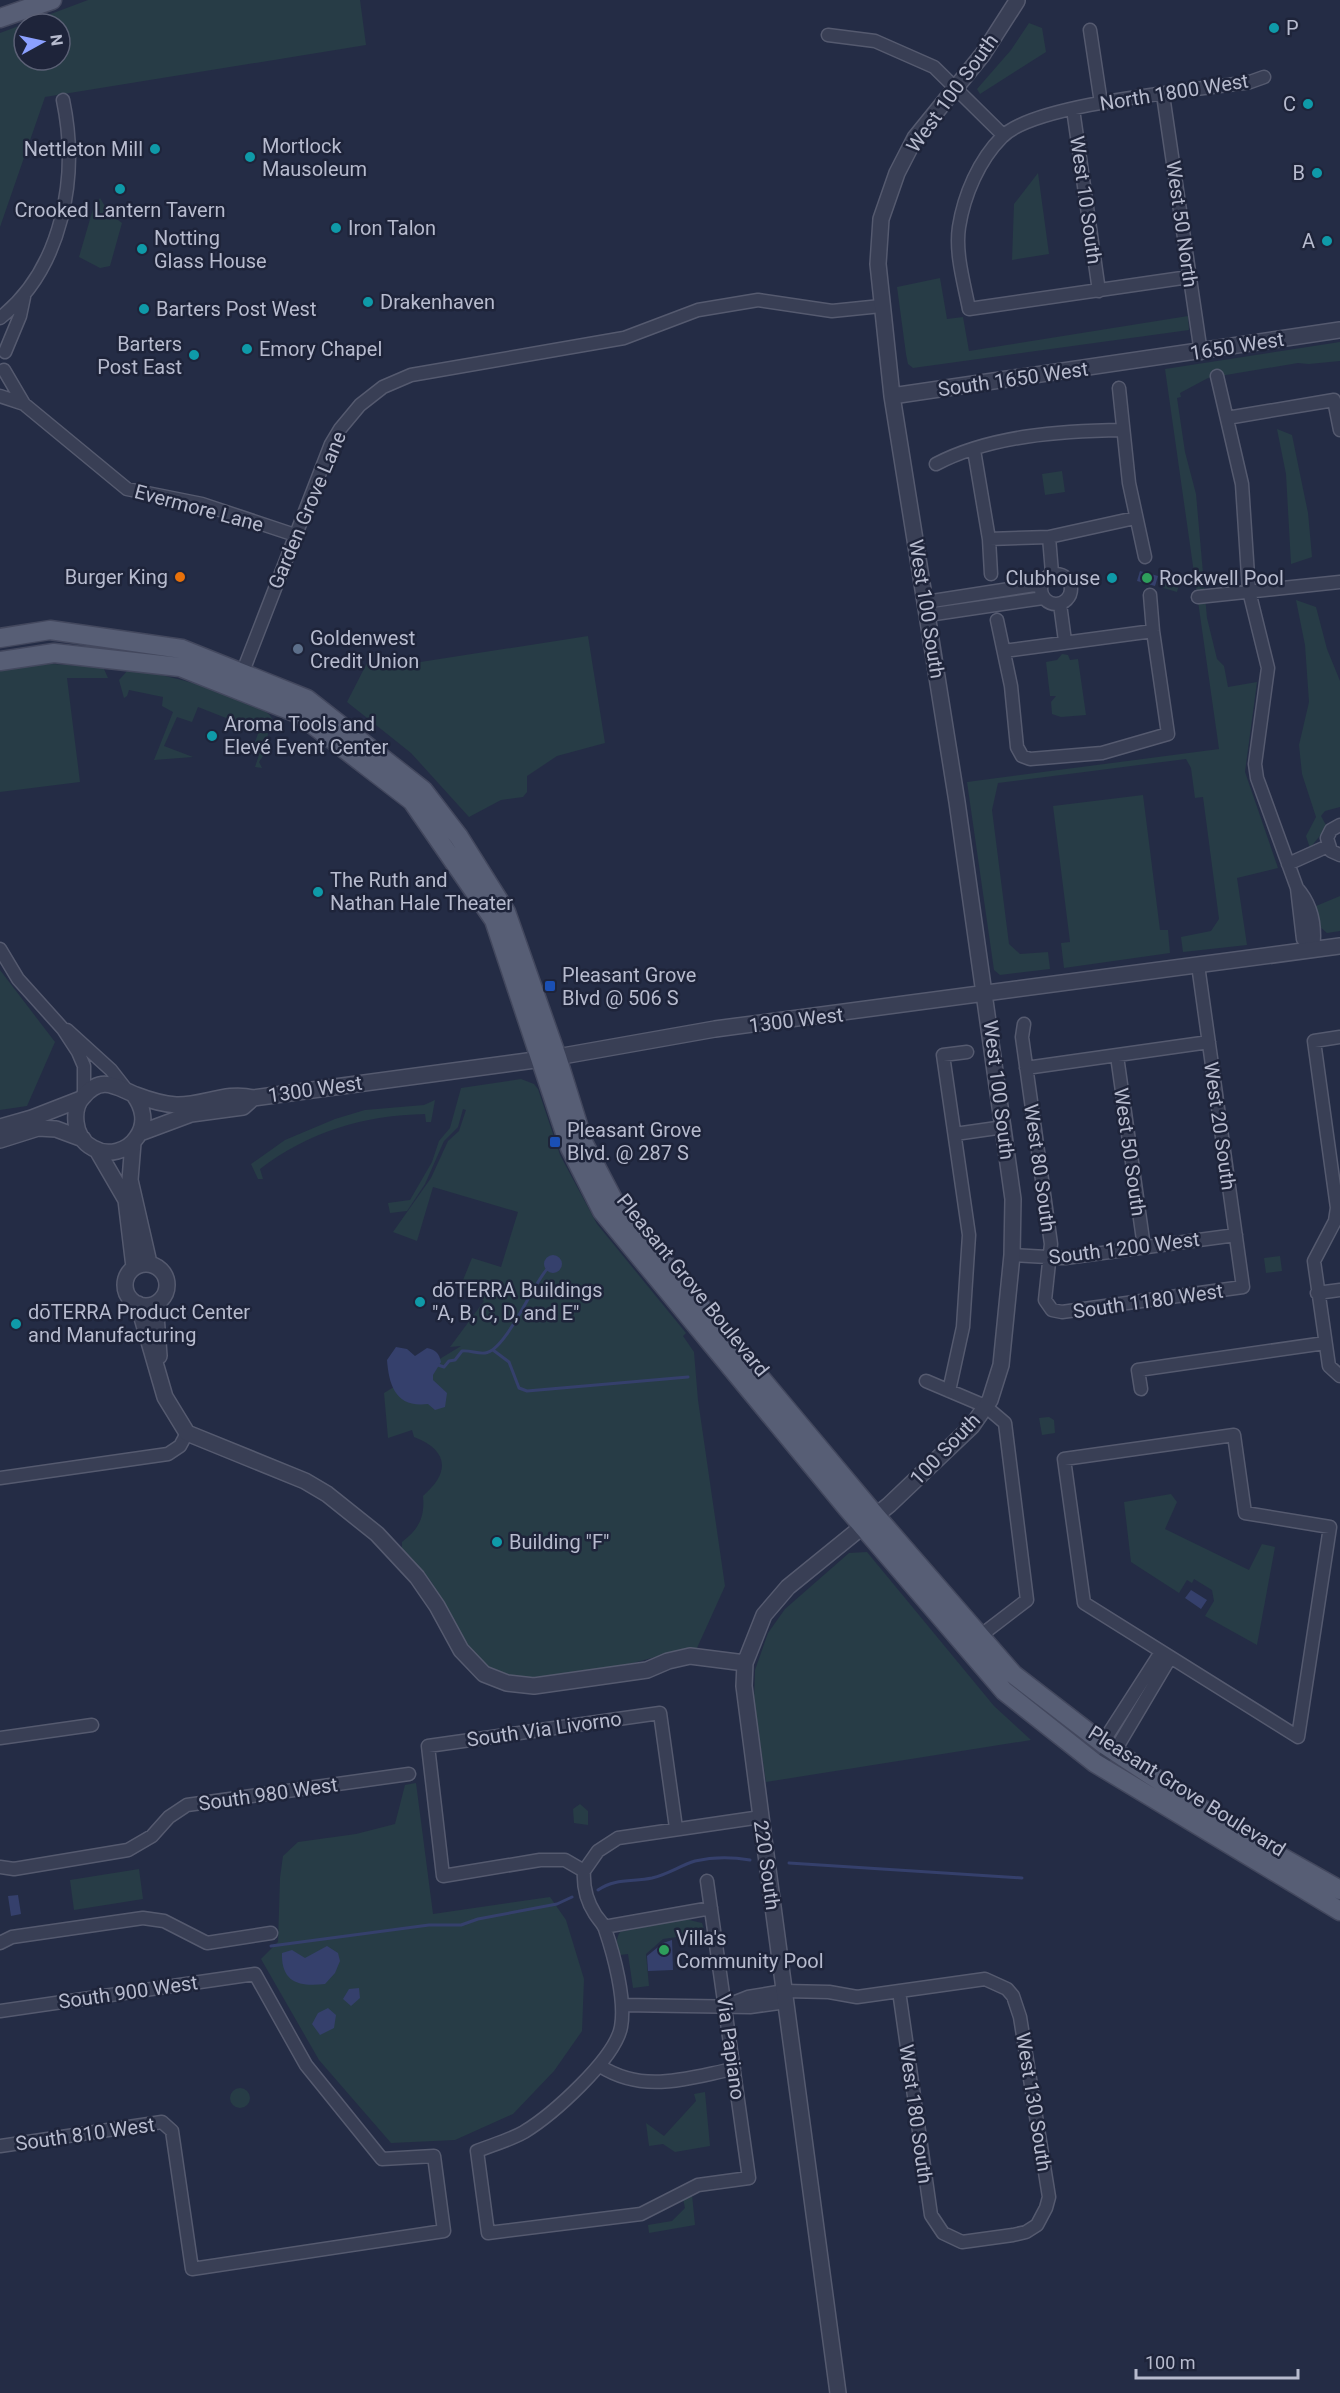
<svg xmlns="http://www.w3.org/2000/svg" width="1340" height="2393" font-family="Roboto,sans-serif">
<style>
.green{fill:#273c46;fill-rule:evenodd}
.water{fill:#35406c}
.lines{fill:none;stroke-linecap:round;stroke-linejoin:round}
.stream{stroke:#35406c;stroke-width:3}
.minor-casing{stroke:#555a6f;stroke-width:15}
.tertiary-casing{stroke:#555a6f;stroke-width:18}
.primary-casing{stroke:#43485e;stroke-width:21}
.minor{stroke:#393f55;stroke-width:12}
.tertiary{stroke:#393f55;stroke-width:15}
.primary{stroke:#575e75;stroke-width:18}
.culture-dot{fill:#0f9aa8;stroke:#1e243a;stroke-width:2}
.food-dot{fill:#e8710a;stroke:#1e243a;stroke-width:2}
.leisure-dot{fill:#2e9e5b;stroke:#1e243a;stroke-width:2}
.service-dot{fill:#5c6f8a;stroke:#1e243a;stroke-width:2}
.transit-dot{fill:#1a4fb4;stroke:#1e243a;stroke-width:2}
.labels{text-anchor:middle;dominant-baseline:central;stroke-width:5;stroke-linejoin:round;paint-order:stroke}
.poi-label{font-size:20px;fill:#b7bbce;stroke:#1e243a;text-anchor:start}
.street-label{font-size:20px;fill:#b7bbce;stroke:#1e243a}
</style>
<rect width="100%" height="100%" fill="#242c45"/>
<!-- green -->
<path class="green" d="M88,0H360L366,45L45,97L0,227V33ZM24,24H60V60H24Z
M1029,23L1042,28L1046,52L980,94L977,89L1011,50Z
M1038,173L1049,254L1012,260L1014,204Z
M100,198L109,213L122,223L110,266L100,268L79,257L93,209Z
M940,278L947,319L963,317L969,351L1188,316L1189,330L913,368L908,364L906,354L897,287Z
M1340,342V361L1309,364L1298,363L1208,378L1180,393L1181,397L1177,398L1185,452L1196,494L1207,618L1217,659L1224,666L1228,687L1257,682L1245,772L1278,868L1237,878L1247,945L1183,952L1181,937L1211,931L1219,919L1203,797L1195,798L1191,768L1186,759L998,783L992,810L1009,944L1020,954L1048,952L1050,969L1000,975L994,970L967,782L1219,749L1165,369Z
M1277,429L1292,435L1308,513L1312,557L1291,564L1286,474Z
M1062,471L1065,492L1045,495L1042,474Z
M1167,573L1181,578L1177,592L1163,588Z
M1296,600L1316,607L1327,649L1340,681V807L1325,811L1321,816L1327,827L1310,848L1306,836L1316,817L1302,774L1299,745L1309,702L1305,645Z
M588,636L605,743L557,756L527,776V792L523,797L501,800L469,817L411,753L347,702L367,663L382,668Z
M1062,654L1068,655L1070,660L1078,659L1086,715L1061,717L1052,714L1051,702L1056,696H1050L1046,662L1057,660Z
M52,664L103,667L108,678H67L80,782L0,792V668Z
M135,669C158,674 269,698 273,721L268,731L267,750L259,762L262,768L255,767L262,746L255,742L259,731L198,707L192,722L177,717L164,746L193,757L154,760L173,712L162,706L163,697L129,690L127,696L124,698L119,680L128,670Z
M1143,795L1160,930H1168L1170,953L1064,968L1061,943L1070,942L1053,806Z
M1340,896V931L1327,933L1319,926L1316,906Z
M0,970L55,1042L27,1106L0,1110Z
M521,1079L534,1084L538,1089L560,1155L597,1224L686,1333L683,1336L694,1352L698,1400L725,1586L697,1648C641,1655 517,1711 474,1654C458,1632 446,1606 432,1583C423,1570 412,1559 402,1548V1542C419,1529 425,1517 423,1496C451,1472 448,1450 414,1437L412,1430L388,1438L384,1393L461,1346L450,1347L484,1301L461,1285L472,1258L501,1267L518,1212L433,1187L417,1241L393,1232L431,1178L448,1141L459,1131L466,1110L463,1109L458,1127L444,1141L425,1184L407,1211L390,1213L388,1203L410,1200L432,1162L439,1141L450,1128L461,1088Z
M435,1100L431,1122H426L425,1114C365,1115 308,1132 260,1169L263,1179H258L251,1164L285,1140L335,1119L365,1110L424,1105Z
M1280,1256L1282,1271L1266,1273L1264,1258Z
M1049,1417L1054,1420L1055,1433L1042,1435L1039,1418Z
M1171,1494L1177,1502L1165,1529L1249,1570L1262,1544L1275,1547L1257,1645L1205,1616L1214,1601L1212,1590L1194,1579L1192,1583L1187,1580L1179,1593L1131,1562L1124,1502Z
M867,1552L994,1706L1031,1740L766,1782L754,1702L755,1670L768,1633L785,1609L849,1553Z
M416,1783L433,1914L550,1897L566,1920L584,1979L582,2031L554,2071L513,2114L455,2140L391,2143L319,2060L261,1959L278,1942L280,1878L283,1856L298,1842L356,1834L395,1824L405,1785Z
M580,1804L588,1811V1825L574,1823L573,1809Z
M139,1869L143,1899L74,1910L70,1880Z
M685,1919L702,1923L705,1933L663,1939L646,1954L649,1986L633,1988L628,1954L620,1955C617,1946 615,1940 620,1932Z
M230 2098a10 10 0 1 1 20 0a10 10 0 1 1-20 0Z
M705,2092L710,2146L675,2152L663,2144L649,2146L646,2123L664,2136L696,2101L694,2094Z
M692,2195L695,2225L649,2233L648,2225L672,2221L685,2208L683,2199Z"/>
<!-- water -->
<path class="water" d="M1140,571L1158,576L1155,586L1137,581Z
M544 1264a9 9 0 1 1 18 0a9 9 0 1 1-18 0Z
M396,1347L407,1349L415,1356L427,1348C436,1350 439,1353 441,1362L433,1375V1380L447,1393L445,1407L435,1410L428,1404C396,1408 389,1386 387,1360Z
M1191,1590L1207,1600L1201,1609L1185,1598Z
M18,1895L21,1914L11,1916L8,1896Z
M672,1940L673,1970L648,1971L647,1956L663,1943Z
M327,1946L338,1953L340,1961L335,1973L325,1984C300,1987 281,1983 282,1953L292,1950L305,1958Z
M359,1988L360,1998L351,2006L343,1999L349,1989Z
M328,2008L336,2015L334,2028L320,2035L312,2024L318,2013Z"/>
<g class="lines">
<!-- stream -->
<path class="stream" d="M493,1350L509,1362L519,1388L527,1391L688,1377
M438,1365L444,1367L449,1361L455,1360L462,1351C470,1350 477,1354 485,1353C506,1351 533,1283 548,1268
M789,1863L1022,1878
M598,1890C615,1878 633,1882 652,1878C669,1874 679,1866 695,1861C712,1857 733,1857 750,1860
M271,1946L429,1925H461L478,1919L557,1904L572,1897"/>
<defs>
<path id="minor" d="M1090,30L1101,103
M828,35L875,41L934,67L1003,135
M1163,95L1201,353
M1073,109L1099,291
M1189,277L969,309C964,283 955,253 959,227C964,195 979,160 1002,137C1034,103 1198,90 1250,82L1264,77
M0,318C63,268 79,176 63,100
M5,352L20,316L24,297
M4,370L24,404L127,489L202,504L295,535
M1217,376L1242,484L1249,591L1268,668L1255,764L1257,778L1297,888C1313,906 1316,927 1313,950
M1119,388L1129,483L1145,557
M0,396L24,404
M1227,418L1334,400L1340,430
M974,450L989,539L991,574
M936,464C992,435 1061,431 1123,430
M1049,537L1052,573
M989,539L1049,537L1135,518
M1041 589a15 15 0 1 1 30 0a15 15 0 1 1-30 0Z
M1198,597L1340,582
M926,602L1041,584
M1060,604L1065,641
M928,615L1043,598
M997,620L1011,686L1017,747L1022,756L1030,759L1102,753L1168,734L1153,631L1150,595
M1004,651L1153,631
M240,679L331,444L340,429L360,405L383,387L411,375L624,338L698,310L758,300L832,311L881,306
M1340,825L1331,830L1327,838L1331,851L1340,855
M1288,864L1328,846
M1297,888L1303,939L1313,950
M0,949L18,979L63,1029L78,1052L84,1066V1095
M1024,1024L1022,1037L1051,1244L1045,1300L1052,1310L1062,1312L1243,1287L1198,965
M67,1030L111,1070L125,1088
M1340,1037L1314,1041L1337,1208L1335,1221L1314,1261L1329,1366L1340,1376
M1117,1056L1144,1247
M1026,1068L1209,1042
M955,1134L1004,1127
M1012,1255L1065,1258L1236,1235
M1317,1293L1340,1290
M926,1381L985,1406L1005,1423L1027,1600L980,1636
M1141,1389L1138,1370L1325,1343
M949,1391L963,1327L969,1235L943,1055L967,1052
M1234,1435L1245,1513L1330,1527L1298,1737L1084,1603L1064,1459Z
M0,1478L168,1454L180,1446L187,1433
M0,1738L92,1725
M1111,1748L1107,1736L1161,1652
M1099,1766L1111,1748L1119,1744L1170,1658
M0,1867L14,1869L128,1850L152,1836L169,1817L187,1805L409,1774
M584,1871C583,1886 586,1900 595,1914C598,1919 603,1923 605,1929C614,1955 626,2000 621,2027C615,2059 552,2115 524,2132C510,2140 492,2145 477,2151L488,2233L641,2214L698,2185L749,2178L707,1881
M584,1871L565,1860H540L443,1876L428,1746L660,1713L676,1828
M584,1871L598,1851L618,1838L761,1817
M604,1927L711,1908
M0,1943L12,1937L143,1918L164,1921L207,1943L271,1933
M623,2005L750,2007L786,2002
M725,2006L748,1997L784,1991L829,1992L857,1997L985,1979L1007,1989L1013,1996L1020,2017L1049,2197L1046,2208L1037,2225L1026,2232L1013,2235L962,2242L943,2233L931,2215L899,1991
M0,2011L255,1974L306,2065L382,2159L434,2156L444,2231L192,2269L172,2131L162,2122L0,2146
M600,2066C644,2094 686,2078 734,2069"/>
<path id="tertiary" d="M892,396L1340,330
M134,1095C143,1107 147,1123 137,1137C128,1151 108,1157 93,1148C83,1143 77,1133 76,1122C75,1113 77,1103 83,1097C102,1074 117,1088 136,1095C149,1100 163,1104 176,1105C203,1106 226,1091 253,1098L557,1057L715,1029L1340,946
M0,1127L32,1118L81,1099
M140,1133L191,1114L243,1107L253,1098
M0,1140L38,1128L56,1129L83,1139
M133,1143L130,1180L149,1263
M97,1150L126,1200L134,1267
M125 1285a21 21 0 1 1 42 0a21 21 0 1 1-42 0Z
M159,1302L156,1315L159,1356
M138,1304L165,1397L187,1433L305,1481L327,1494L377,1534L417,1577L437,1606L461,1650L484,1674L507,1683L534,1686L647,1670L668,1661L690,1656L745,1663
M838,2393L761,1817L744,1686L745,1663L764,1615L788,1587L889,1505L972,1426L990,1400L1001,1365L1012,1255L1013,1199L957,802L892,396L878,264L881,219L897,173L915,138L983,54L1017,1"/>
<path id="primary" d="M0,18L52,0
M0,638L50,630L182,649L307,699L423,790L459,837L506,912L557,1057L584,1144L616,1205L876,1516L1013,1674L1105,1745L1237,1832L1340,1890
M0,661L54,653L180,667L299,714L412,801L494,920L570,1148L602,1211L847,1508L1004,1691L1095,1763L1340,1911"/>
</defs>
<!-- minor casing -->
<use href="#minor" class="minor-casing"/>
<!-- tertiary casing -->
<use href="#tertiary" class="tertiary-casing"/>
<!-- primary casing -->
<use href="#primary" class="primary-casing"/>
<!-- minor -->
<use href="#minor" class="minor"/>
<!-- tertiary -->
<use href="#tertiary" class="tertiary"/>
<!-- primary -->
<use href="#primary" class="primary"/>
</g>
<!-- markers -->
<g class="culture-dot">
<circle cx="1274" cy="28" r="6"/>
<circle cx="1308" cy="104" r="6"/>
<circle cx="155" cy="149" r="6"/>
<circle cx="250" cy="157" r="6"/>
<circle cx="1317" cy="173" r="6"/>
<circle cx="120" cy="189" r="6"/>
<circle cx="336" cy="228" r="6"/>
<circle cx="1327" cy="241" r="6"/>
<circle cx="142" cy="249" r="6"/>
<circle cx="368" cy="302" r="6"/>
<circle cx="144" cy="309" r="6"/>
<circle cx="247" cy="349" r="6"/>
<circle cx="194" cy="355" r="6"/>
<circle cx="1112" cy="578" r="6"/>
<circle cx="212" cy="736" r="6"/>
<circle cx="318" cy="892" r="6"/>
<circle cx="420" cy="1302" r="6"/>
<circle cx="16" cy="1324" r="6"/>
<circle cx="497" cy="1542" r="6"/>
</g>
<circle class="food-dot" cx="180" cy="577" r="6"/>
<g class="leisure-dot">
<circle cx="1147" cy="578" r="6"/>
<circle cx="664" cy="1950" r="6"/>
</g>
<circle class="service-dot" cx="298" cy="649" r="6"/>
<g class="transit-dot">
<rect x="544" y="980" width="12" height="12" rx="3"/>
<rect x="549" y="1136" width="12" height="12" rx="3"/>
</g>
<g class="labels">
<!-- poi labels -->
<g class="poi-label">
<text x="1286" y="28">P</text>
<text x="1296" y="104" text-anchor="end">C</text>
<text x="262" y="146">Mortlock<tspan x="262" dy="23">Mausoleum</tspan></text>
<text x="143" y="149" text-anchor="end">Nettleton Mill</text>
<text x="1305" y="173" text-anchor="end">B</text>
<text x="120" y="210" text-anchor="middle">Crooked Lantern Tavern</text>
<text x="348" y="228">Iron Talon</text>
<text x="154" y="238">Notting<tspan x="154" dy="23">Glass House</tspan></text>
<text x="1315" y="241" text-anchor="end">A</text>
<text x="380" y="302">Drakenhaven</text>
<text x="156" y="309">Barters Post West</text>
<text x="182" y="344" text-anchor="end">Barters<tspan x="182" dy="23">Post East</tspan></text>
<text x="259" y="349">Emory Chapel</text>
<text x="168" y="577" text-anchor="end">Burger King</text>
<text x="1100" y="578" text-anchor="end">Clubhouse</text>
<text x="1159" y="578">Rockwell Pool</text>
<text x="310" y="638">Goldenwest<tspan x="310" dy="23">Credit Union</tspan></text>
<text x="224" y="724">Aroma Tools and<tspan x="224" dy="23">Elevé Event Center</tspan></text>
<text x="330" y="880">The Ruth and<tspan x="330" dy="23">Nathan Hale Theater</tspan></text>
<text x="562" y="975">Pleasant Grove<tspan x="562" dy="23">Blvd @ 506 S</tspan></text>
<text x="567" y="1130">Pleasant Grove<tspan x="567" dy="23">Blvd. @ 287 S</tspan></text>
<text x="432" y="1290">dōTERRA Buildings<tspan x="432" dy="23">"A, B, C, D, and E"</tspan></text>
<text x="28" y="1312">dōTERRA Product Center<tspan x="28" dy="23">and Manufacturing</tspan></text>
<text x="509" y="1542">Building "F"</text>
<text x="676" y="1938">Villa's<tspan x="676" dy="23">Community Pool</tspan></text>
</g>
<!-- street labels -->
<g class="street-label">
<text transform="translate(1174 92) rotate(-9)">North 1800 West</text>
<text transform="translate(952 93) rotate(-54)">West 100 South</text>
<text transform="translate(1086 200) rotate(82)">West 10 South</text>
<text transform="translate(1182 224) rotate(82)">West 50 North</text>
<text transform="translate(1237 346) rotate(-9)">1650 West</text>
<text transform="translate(1013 379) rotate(-8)">South 1650 West</text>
<text transform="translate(199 508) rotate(15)">Evermore Lane</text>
<text transform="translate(307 510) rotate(-67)">Garden Grove Lane</text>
<text transform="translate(927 609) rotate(81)">West 100 South</text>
<text transform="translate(796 1020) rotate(-7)">1300 West</text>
<text transform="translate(315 1089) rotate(-8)">1300 West</text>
<text transform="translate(999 1090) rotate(83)">West 100 South</text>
<text transform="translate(1220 1126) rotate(82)">West 20 South</text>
<text transform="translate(1130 1152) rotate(82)">West 50 South</text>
<text transform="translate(1040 1168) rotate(82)">West 80 South</text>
<text transform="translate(1124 1248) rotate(-7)">South 1200 West</text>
<text transform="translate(693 1285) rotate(51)">Pleasant Grove Boulevard</text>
<text transform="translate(1148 1301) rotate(-8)">South 1180 West</text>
<text transform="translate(945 1449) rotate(-46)">100 South</text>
<text transform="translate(544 1729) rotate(-8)">South Via Livorno</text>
<text transform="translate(1187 1791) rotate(32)">Pleasant Grove Boulevard</text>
<text transform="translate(268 1794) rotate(-8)">South 980 West</text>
<text transform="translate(767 1865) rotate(82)">220 South</text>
<text transform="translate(128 1992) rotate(-8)">South 900 West</text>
<text transform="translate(731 2047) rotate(82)">Via Papiano</text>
<text transform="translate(1034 2102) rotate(81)">West 130 South</text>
<text transform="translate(916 2114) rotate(82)">West 180 South</text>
<text transform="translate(85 2134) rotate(-8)">South 810 West</text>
</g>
</g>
<!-- north arrow -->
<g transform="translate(42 42) rotate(82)"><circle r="28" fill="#1e243a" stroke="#5b6075" stroke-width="1.5"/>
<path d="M0-4.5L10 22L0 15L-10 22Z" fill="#8ba0ff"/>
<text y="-9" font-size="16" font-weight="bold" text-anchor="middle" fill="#b7bbce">N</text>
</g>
<!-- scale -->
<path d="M1136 2369v9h162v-9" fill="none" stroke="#b7bbce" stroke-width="3"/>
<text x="1145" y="2369" font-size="18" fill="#b7bbce" stroke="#1e243a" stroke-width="4.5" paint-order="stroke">100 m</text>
</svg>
